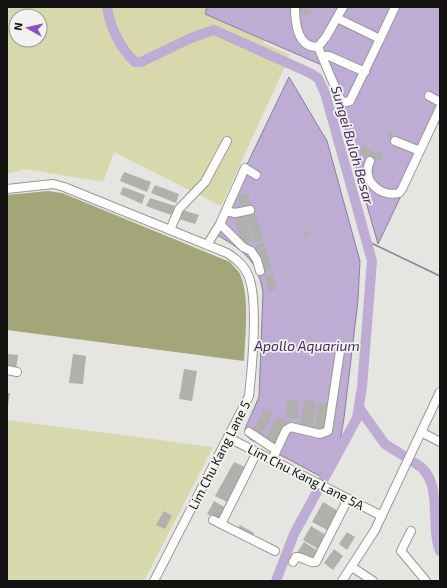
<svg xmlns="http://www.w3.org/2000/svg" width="447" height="588" font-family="'Exo 2',sans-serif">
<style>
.green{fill:#d7d8ac;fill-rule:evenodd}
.forest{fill:#a4a579}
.water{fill:#bfacd4;stroke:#8b7e9a}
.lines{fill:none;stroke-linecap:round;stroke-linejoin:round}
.stream{stroke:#8b7e9a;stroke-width:1.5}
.river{stroke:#bfacd4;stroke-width:10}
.building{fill:#b0b0ad}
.minor-casing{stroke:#989895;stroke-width:10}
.minor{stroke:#fff;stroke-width:8}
.labels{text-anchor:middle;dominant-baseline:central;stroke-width:3.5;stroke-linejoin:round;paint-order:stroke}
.street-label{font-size:13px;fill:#121211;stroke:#f2f2ef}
.water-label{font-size:14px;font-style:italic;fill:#452a5d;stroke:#f2f2ef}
</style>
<rect width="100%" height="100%" fill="#e5e5e1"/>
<!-- green -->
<path class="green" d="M7,7H282L263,43L290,55L221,206L114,152L103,182L25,169L7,174ZM16,16H40V40H16Z
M7,420L213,447L144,581H7Z"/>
<!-- forest -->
<path class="forest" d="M48,191L62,193L230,262C233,266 238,270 240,274C250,297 245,336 244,361L7,330V195Z"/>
<!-- water -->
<path class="water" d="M207,7H440V124L436,123L378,244L343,121L324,66L205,14Z
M289,77L327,141L360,261L358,300L344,418L340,442L320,476L250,439L246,435L245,429L259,397L263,292C257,258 242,250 214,233Z"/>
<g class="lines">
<!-- stream -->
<path class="stream" d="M367,241L440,276"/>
<!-- river -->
<path class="river" d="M107,7C110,27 120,48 135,62H141L191,38L214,30L310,73L318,78L325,93L372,261L362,387L357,418L294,534L276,581
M359,408L385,444L404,456
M415,463C445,479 429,524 440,551"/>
</g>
<!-- building -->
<path class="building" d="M300,7L312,11L308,17L298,11Z
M388,132L393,133V137L387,136Z
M364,146L377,154L379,152L383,154L380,161L377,159L375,163L360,153Z
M124,172L151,182L147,192L120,181Z
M155,185L179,194L176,203L151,193Z
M123,187L145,195L142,204L120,194Z
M248,193L252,208L242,210L238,195Z
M150,198L175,206L171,215L146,206Z
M183,210L199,215L195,224L179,219Z
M255,212L264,240L254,242L246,217Z
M244,214L252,242L242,245L235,219Z
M308,230L310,236L304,238L302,232Z
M264,243L272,269L262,271L255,246Z
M273,274L277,289L269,292L264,275Z
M7,354L18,355L16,369L7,368Z
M73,354L86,356L83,384L69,383Z
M184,369L197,371L192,401L179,399Z
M7,393H10L8,406H7Z
M287,400L299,401L298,419L286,418Z
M304,400L316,402L312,429L299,427Z
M319,403L330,405L326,431L314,429Z
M264,409L273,414L260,438L251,433Z
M277,417L287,422L274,445L265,440Z
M234,462L245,467L227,502L215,496Z
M214,501L226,508L219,520L207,514Z
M323,502L340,512L329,531L312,522Z
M164,511L172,516L165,529L156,525Z
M240,525L254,533L252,538L237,530Z
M311,526L326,535L318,549L303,540Z
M347,532L355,537L347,550L339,544Z
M304,542L318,551L312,561L297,553Z
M334,549L343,556L333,570L324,563Z"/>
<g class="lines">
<defs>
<path id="minor" d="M295,7C295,22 297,48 318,47
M337,18L380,39L395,7
M318,47L341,101L346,102L350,101L380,39
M318,47L326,37L343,7
M323,56H329L365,72
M429,96L440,102
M395,141L420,151
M370,161C361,180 380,198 399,193L402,189L440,108
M7,189L53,184L64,187L227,253C236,259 244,265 248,275C259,299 252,368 249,396L154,581
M226,211L235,213L250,210
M220,224L243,247L251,251L257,260L260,271
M170,230L179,209L205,182L227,141
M207,245L220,224L245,168L256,175
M7,370L17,372
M249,432L276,450
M421,432L440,442
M229,438L382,516
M272,460L286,430L291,427L320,434L328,431L340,351
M213,520L275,551
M221,524L257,452
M411,531L401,551L426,581
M293,562L296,557C303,556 309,564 316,562L348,499
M352,567L373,581
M342,581L375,530L440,392"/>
</defs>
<!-- minor casing -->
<use href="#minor" class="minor-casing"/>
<!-- minor -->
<use href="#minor" class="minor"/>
</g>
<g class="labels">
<!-- street labels -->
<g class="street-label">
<text transform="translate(219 455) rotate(-63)">Lim Chu Kang Lane 5</text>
<text transform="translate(306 477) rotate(27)">Lim Chu Kang Lane 5A</text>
</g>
<!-- water labels -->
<g class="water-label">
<text transform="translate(353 145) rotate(74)">Sungei Buloh Besar</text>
<text x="307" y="345">Apollo Aquarium</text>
</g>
</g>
<!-- border -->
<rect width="447" height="588" fill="none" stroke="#121211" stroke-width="16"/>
<!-- north arrow -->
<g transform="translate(28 28) rotate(278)"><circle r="19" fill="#f2f2ef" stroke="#989896"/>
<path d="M0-3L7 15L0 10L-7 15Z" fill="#904fc4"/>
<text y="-6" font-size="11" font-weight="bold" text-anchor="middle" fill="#121211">N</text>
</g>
</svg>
